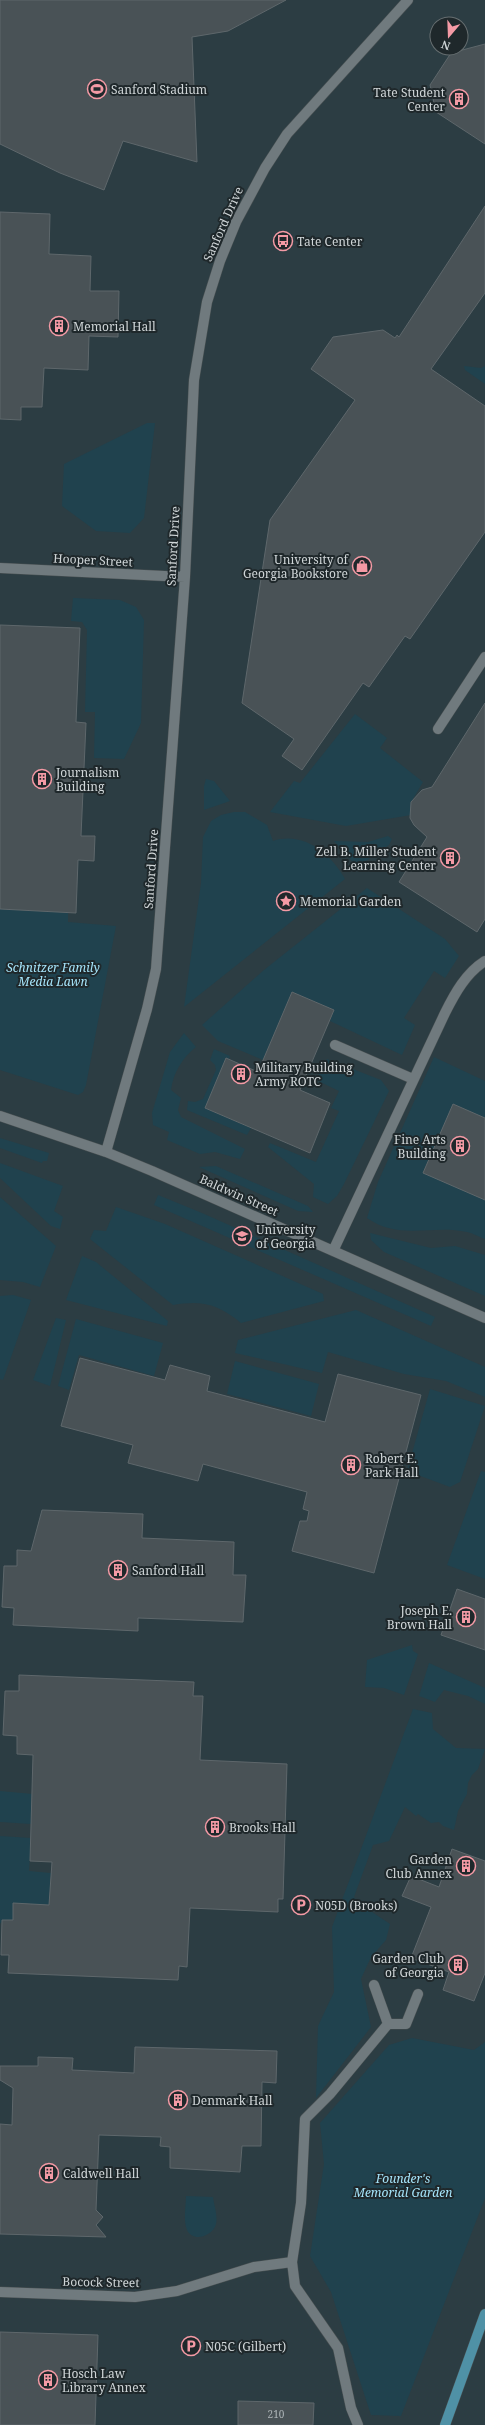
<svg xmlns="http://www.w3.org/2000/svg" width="485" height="2425" font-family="'Noto Serif',serif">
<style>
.built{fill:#2c3d43;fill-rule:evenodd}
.green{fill:#20424e}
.building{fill:#495256;stroke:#5e676b}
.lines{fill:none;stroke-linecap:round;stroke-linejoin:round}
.minor-casing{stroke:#474f51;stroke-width:11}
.major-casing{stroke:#474f51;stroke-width:11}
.minor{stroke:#707a7e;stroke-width:10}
.major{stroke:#4f91a6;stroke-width:10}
.labels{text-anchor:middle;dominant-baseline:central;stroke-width:4;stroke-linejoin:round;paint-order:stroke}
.number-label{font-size:10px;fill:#aeb5b8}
.poi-label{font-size:12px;fill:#d0d6d8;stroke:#1f282b;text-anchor:start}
.street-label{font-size:12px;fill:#d0d6d8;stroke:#1f282b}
.park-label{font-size:12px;font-style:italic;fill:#a5e4fa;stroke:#1f282b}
</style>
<rect width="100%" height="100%" fill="#293235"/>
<!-- built -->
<path class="built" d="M0,0H485V2425H0ZM437,24H461V48H437Z"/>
<!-- green -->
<path class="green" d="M464,366L481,368L485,366V384L465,370Z
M147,423H155L144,518L130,533L96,531L62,506L64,464Z
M73,598L120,600L136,607L144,620L141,723L124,759L94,758L95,712H85L87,630L82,622L71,621Z
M355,714L387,738L380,748L423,782L413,799L411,815L346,826L270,812L294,781L300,783Z
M206,779L214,781L230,801L204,810V786Z
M234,812H245L267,825L273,841C304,831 331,854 345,879L184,1007L201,883L203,837L211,821L221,815Z
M388,836L392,839L389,845L357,867L334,841L368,842Z
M367,888L445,939L459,956L445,978L434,971L404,1018L415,1025L402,1055L330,1021L334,1010L292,992L263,1060L218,1041L202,1025L264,970Z
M0,909L68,912V922L116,926L86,1085L83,1092L78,1095L0,1070Z
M184,1033L196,1047C183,1057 173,1073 171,1090L181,1098L178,1110L181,1117L245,1149L240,1159L215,1152L200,1154L167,1140L169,1132L153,1125L152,1113L170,1052Z
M214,1049L230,1056L229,1059H226L205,1108L251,1128L247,1135L187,1110L188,1101L195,1102L203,1099L216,1070L215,1065L210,1060Z
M434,1057L485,1081V1118L453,1105L423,1172L485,1200V1239C479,1237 473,1233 467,1232C432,1224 400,1241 367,1218L378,1182Z
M327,1059L381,1080L389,1091L344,1184L337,1196L328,1204L313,1197L314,1184L268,1147L270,1143L316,1162L339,1111L331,1108L339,1091L316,1080Z
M0,1138L49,1153L47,1161H43L42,1163L0,1148Z
M0,1163L63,1186L54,1211L63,1217L60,1229L51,1226L0,1178Z
M216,1166L308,1206L313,1212L298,1211L199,1167Z
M158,1195L202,1213L435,1317L431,1326L154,1205Z
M0,1197L56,1246L40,1287L23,1282L0,1280Z
M116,1207L165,1224L323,1294L324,1301L241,1323C218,1304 202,1300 173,1305L90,1239L94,1230L106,1231Z
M370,1233L431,1248L455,1246L485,1255V1296L384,1252L371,1240Z
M82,1256L96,1262L168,1321L167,1326L66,1300Z
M13,1295L31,1300L3,1380L0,1379V1296Z
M356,1310L485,1367V1397L446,1381L404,1374L328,1352L322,1373L235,1353L238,1340Z
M56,1318L66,1320L50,1386L33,1380Z
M76,1319L163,1343L154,1376L79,1355L69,1390L58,1386Z
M235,1361L319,1384L311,1416L227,1394Z
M430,1389L485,1406L460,1482L450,1487L407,1471Z
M481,1471L485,1472V1579L447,1565Z
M412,1645L413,1651L418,1654L404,1695L384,1688L365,1687L367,1660Z
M429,1663L485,1688V1704L468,1696L444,1690L435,1702L419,1696Z
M413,1709L432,1713L433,1729L420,1766L433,1729L456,1748L485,1749L478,1769L472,1775L468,1783L467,1794L458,1811L454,1830L443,1826L439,1822L431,1823L418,1814L416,1816L405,1807L389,1841L373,1845L354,1897L363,1906L390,1924L386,1940L371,1957L361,1979L371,2027L316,2098L318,2026L334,1992L332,1927Z
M0,1791L33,1794L31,1824L0,1822Z
M0,1836L31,1838L29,1871L51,1873L49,1905L13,1903V1920H3L0,1924Z
M412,2038L474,2050L485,2042V2198L401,2416L371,2415L331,2292L310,2256L324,2164L320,2123L389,2045Z
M186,2196L213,2197C214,2205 218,2216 216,2224C213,2236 193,2243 187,2230C183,2220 186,2206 186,2196Z"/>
<!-- building -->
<path class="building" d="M0,0H286L228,31L192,37L197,162L123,141L104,190L60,173L0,144Z
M485,44V144L436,112L430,85L451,53Z
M485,206V293L431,369L485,406V532L410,639L405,636L369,687L363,683L302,770L282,756L294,739L242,703L270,520L355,400L311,369L333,337L383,330L395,338L397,335L399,337Z
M0,212L50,214L49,254L91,256L90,291H119L118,337L89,336L88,370L44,368L42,407H21V420L0,419Z
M0,625L80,628L76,722L86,723L81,836H95L94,861L78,860L76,913L0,909Z
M485,703V919L477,932L399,882L427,837L414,825L410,818L411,802L422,790L432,787Z
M292,992L334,1010L300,1090L330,1103L310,1153L205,1108L226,1058L258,1072Z
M453,1104L485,1118V1200L423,1173Z
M80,1358L165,1380L170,1365L210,1376L207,1391L325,1422L338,1374L421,1395L374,1573L292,1551L300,1521H307L309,1511L303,1509L307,1492L203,1464L198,1481L128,1463L133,1445L61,1426Z
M42,1510L143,1514L142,1538L234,1542L233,1575H246L243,1622L138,1618V1631L13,1625L14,1608L2,1607L4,1566H17V1550L31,1551Z
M457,1589L485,1599V1650L441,1635Z
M19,1675L194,1682L193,1696H203L200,1760L287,1764L283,1899H278V1912L190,1908L187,1967L179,1966L178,1980L8,1973L9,1955H1L2,1920H13V1903L49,1905L52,1862L30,1861L33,1755L17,1754V1736L3,1735L5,1691H19Z
M452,1849L485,1861V1973L474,2001L443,1990L449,1972L411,1958L431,1907L402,1896L411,1876L439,1887Z
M135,2047L277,2051L276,2083L262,2082L261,2146H242L240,2172L170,2168V2147L160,2146L161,2137L99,2135L96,2210L103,2217L96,2225L106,2237L0,2234V2124L12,2125L13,2088L0,2080V2066H38V2057L73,2058L72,2070L134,2073Z
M0,2332L98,2335L95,2425H0Z
M238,2401L314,2403L313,2425H238Z"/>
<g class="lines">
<defs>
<path id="minor" d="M0,568L185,577
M438,729L485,657
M335,1045L413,1079
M0,1116L106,1152L152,1171L485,1318
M106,1152L147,1009L156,969L185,577L194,380L207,302L220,261L236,222L265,168L287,134L408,0
M333,1251L445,1013C455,993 466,973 485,961
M374,1985L388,2024
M0,2292L135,2297L177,2291L254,2267L292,2262
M358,2425L351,2408L338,2348L295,2286L292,2262L301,2203L305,2119L330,2094L388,2024H406L418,1994"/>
<path id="major" d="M445,2425L485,2314"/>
</defs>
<!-- minor casing -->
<use href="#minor" class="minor-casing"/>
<!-- major casing -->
<use href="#major" class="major-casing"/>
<!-- minor -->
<use href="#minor" class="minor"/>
<!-- major -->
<use href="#major" class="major"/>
</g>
<!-- icons -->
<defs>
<symbol id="stadium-ring" viewBox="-11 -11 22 22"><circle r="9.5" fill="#1f282b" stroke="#f49aa5" stroke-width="1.5"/><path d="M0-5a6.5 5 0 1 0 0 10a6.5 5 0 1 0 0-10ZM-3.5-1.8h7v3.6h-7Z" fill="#f49aa5"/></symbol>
<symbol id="building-ring" viewBox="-11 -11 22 22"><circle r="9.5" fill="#1f282b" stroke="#f49aa5" stroke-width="1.5"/><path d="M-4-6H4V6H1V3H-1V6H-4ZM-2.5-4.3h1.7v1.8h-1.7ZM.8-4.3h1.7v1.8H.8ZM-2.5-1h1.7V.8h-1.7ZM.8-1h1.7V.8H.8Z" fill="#f49aa5"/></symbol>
<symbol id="bus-ring" viewBox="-11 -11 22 22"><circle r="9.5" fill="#1f282b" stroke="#f49aa5" stroke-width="1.5"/><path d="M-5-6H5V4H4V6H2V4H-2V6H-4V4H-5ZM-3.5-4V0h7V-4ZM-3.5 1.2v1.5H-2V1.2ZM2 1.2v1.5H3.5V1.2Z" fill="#f49aa5"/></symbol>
<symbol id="shop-ring" viewBox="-11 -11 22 22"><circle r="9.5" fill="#1f282b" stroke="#f49aa5" stroke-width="1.5"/><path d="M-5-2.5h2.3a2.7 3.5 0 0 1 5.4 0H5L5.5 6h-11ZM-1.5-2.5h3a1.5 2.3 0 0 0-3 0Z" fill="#f49aa5"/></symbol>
<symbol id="sight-ring" viewBox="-11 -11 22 22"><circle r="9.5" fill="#1f282b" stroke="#f49aa5" stroke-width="1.5"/><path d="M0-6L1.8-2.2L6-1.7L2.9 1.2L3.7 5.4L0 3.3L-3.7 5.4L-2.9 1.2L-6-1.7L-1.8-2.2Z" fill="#f49aa5"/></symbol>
<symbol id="university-ring" viewBox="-11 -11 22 22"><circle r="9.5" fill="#1f282b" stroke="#f49aa5" stroke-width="1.5"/><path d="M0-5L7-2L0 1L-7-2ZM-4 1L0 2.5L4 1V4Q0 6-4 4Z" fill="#f49aa5"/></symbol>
<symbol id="parking-ring" viewBox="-11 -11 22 22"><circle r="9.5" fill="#1f282b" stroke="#f49aa5" stroke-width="1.5"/><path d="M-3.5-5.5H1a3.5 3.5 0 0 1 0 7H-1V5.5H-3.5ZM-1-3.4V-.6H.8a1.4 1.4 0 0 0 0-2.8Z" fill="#f49aa5"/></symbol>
</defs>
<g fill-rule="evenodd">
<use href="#stadium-ring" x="86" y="78" width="22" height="22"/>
<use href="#building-ring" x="448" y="88" width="22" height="22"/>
<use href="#bus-ring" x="272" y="230" width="22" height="22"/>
<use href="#building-ring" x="48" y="315" width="22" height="22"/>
<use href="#shop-ring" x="351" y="555" width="22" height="22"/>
<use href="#building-ring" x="31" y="768" width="22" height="22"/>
<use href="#building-ring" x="439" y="847" width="22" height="22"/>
<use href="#sight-ring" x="275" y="890" width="22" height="22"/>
<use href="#building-ring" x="230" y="1063" width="22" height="22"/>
<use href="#building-ring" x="449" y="1135" width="22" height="22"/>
<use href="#university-ring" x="231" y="1225" width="22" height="22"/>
<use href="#building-ring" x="340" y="1454" width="22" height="22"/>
<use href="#building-ring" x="107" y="1559" width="22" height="22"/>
<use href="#building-ring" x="455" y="1606" width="22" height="22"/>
<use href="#building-ring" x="204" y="1816" width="22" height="22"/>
<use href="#building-ring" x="455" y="1855" width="22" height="22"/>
<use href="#parking-ring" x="290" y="1894" width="22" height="22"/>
<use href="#building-ring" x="447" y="1954" width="22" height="22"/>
<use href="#building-ring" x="167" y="2089" width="22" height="22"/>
<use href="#building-ring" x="38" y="2162" width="22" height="22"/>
<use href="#parking-ring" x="180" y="2335" width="22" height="22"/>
<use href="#building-ring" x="37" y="2369" width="22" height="22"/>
</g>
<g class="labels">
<!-- number labels -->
<g class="number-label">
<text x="276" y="2414">210</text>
</g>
<!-- poi labels -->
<g class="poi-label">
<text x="111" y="89">Sanford Stadium</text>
<text x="445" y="92" text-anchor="end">Tate Student<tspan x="445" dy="14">Center</tspan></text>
<text x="297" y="241">Tate Center</text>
<text x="73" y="326">Memorial Hall</text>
<text x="348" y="559" text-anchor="end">University of<tspan x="348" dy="14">Georgia Bookstore</tspan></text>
<text x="56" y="772">Journalism<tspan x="56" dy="14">Building</tspan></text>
<text x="436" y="851" text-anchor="end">Zell B. Miller Student<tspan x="436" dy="14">Learning Center</tspan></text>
<text x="300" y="901">Memorial Garden</text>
<text x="255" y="1067">Military Building<tspan x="255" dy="14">Army ROTC</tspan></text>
<text x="446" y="1139" text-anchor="end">Fine Arts<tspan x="446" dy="14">Building</tspan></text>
<text x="256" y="1229">University<tspan x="256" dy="14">of Georgia</tspan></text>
<text x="365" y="1458">Robert E.<tspan x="365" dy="14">Park Hall</tspan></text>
<text x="132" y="1570">Sanford Hall</text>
<text x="452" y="1610" text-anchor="end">Joseph E.<tspan x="452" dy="14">Brown Hall</tspan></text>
<text x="229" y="1827">Brooks Hall</text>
<text x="452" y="1859" text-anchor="end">Garden<tspan x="452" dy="14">Club Annex</tspan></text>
<text x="315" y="1905">N05D (Brooks)</text>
<text x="444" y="1958" text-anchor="end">Garden Club<tspan x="444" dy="14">of Georgia</tspan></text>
<text x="192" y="2100">Denmark Hall</text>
<text x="63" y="2173">Caldwell Hall</text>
<text x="205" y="2346">N05C (Gilbert)</text>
<text x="62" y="2373">Hosch Law<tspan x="62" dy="14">Library Annex</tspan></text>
</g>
<!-- street labels -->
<g class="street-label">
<text transform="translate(223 224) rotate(-66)">Sanford Drive</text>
<text transform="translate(173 546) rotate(-87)">Sanford Drive</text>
<text transform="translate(93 560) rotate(3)">Hooper Street</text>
<text transform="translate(151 869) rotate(-86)">Sanford Drive</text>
<text transform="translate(239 1195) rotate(24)">Baldwin Street</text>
<text transform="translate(101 2282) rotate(1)">Bocock Street</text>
</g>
<!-- park labels -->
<g class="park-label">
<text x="53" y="967">Schnitzer Family<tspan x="53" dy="14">Media Lawn</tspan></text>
<text x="403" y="2178">Founder's<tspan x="403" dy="14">Memorial Garden</tspan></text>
</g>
</g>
<!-- north arrow -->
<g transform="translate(449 36) rotate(199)"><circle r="19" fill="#1f282b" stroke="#666e70"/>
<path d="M0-3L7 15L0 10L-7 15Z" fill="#f49aa5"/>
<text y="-6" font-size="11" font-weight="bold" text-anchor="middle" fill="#d0d6d8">N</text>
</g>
</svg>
